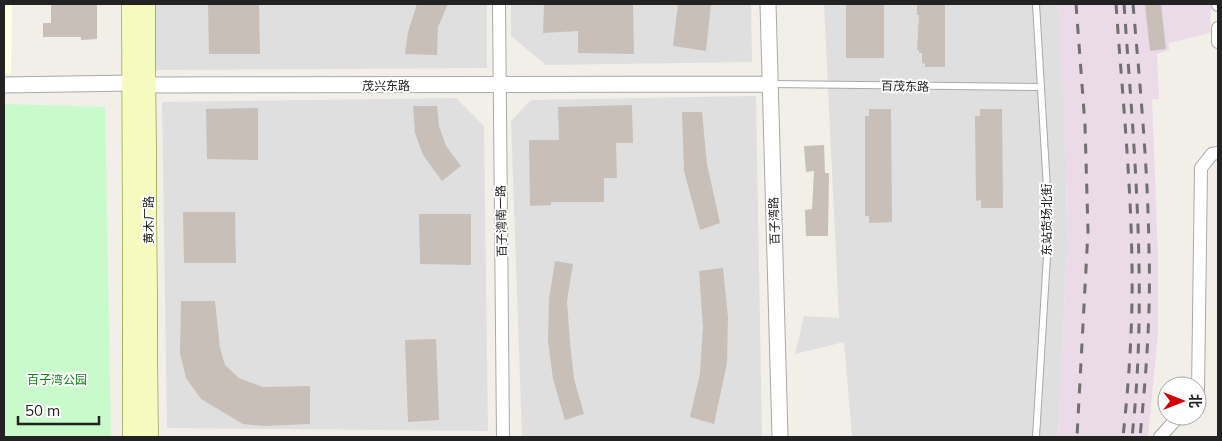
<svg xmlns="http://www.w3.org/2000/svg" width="1222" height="441" font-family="Mulish,'Noto Sans SC',sans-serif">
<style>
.residential{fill:#e0dfdf}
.industrial{fill:#ebdbe8}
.education{fill:#ffffe5}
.park{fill:#c8facc}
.building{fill:#c7bfb8}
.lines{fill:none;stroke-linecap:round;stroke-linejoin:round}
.service-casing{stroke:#a9a9a9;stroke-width:8}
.minor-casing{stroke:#a9a9a9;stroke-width:14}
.tertiary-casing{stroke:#a9a9a9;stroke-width:17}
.secondary-casing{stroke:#707d05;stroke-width:19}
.service{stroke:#fff;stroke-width:6}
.minor{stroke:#fff;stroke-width:12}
.tertiary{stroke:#fff;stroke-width:15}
.secondary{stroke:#f7fabf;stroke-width:18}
.rail{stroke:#707070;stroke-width:3;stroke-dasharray:10 10;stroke-linecap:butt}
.labels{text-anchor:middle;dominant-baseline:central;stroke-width:4;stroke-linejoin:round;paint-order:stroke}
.street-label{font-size:12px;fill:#222;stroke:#fff}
.park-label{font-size:12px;fill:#0c8416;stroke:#fff}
</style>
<rect width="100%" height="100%" fill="#f2efe9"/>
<!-- residential -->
<path class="residential" d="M155,4H487V68L155,70Z
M511,4H751L752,62L546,65L511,36Z
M824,4H1058L1063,75L1066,158L1067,249L1058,437H852L844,342L795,354L804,316L839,318Z
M756,96L762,437H522L511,121L531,100Z
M456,98L484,126L488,431L167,428L162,102Z"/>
<!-- industrial -->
<path class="industrial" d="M1058,4H1211L1210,33L1169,43V50L1157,54L1159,99H1152L1158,257V333L1148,437H1058L1067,249L1066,158Z"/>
<!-- education -->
<path class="education" d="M4,4H12L11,74H4Z"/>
<!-- park -->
<path class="park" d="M4,104L105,107L111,437H4Z"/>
<!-- building -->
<path class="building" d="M51,4H97V39L81,40V37H43V23H51Z
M208,4H259L260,54H209Z
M417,4H448L438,27L437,55L405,54L408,32Z
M544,4H633L634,54L578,53V31L543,33Z
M678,4H711L706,51L673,46Z
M846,4H884V58H846Z
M917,4H945V67H925V64L922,63V53H919V50H917L919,15H917Z
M1145,4H1161L1166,49L1150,51Z
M632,105L633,143H616L617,178H604V202H551V205L530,206L529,140H559L558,107Z
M413,106H437L439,126L446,146L461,166L442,181L423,155L415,133Z
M258,108V160L207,159L206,109Z
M869,109H891L892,222L869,223V216H865V116H869Z
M980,109H1002L1003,208H981V200L976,201L975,116H980Z
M682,112H702L707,164L720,223L700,230L684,171Z
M824,145L825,173H829L828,236H806L805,210L812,209L814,171L806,172L804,146Z
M183,212H235L236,263H184Z
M419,214H471V265L420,264Z
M555,261L573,264L567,301L570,343L574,379L584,414L565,420L553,379L548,341L549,299Z
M723,268L728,317L727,363L714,424L690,417L700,374L703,327L699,271Z
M181,301H215L220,348L225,365L239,378L263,387L310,386V424L263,426L243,424L201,399L186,378L180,353Z
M436,339L439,420L408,422L405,340Z"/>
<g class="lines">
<defs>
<path id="service" d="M1036,4L1049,223L1036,437
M771,84L1041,87"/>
<path id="minor" d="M499,4L503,437
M1218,4V5
M1218,28V42
M1197,395L1198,393L1201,168L1212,154L1218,153
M1160,437L1179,416"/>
<path id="tertiary" d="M768,4L780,437
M4,85L133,83L147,85L769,84"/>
<path id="secondary" d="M131,4L132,437
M146,4L149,437"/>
</defs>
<!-- service casing -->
<use href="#service" class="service-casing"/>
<!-- minor casing -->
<use href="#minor" class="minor-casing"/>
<!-- tertiary casing -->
<use href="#tertiary" class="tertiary-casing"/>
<!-- secondary casing -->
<use href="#secondary" class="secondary-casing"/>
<!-- service -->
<use href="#service" class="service"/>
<!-- minor -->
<use href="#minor" class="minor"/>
<!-- tertiary -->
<use href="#tertiary" class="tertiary"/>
<!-- secondary -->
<use href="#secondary" class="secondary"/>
<!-- rail -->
<path class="rail" d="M1076,4L1085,125L1088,231L1077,437
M1116,4C1122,91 1131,179 1132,266C1133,323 1129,381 1123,437
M1124,4C1134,148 1148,293 1132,437
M1133,4C1140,86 1148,168 1149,251C1151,313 1146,375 1140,437"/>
</g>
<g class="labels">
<!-- street labels -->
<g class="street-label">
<text x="386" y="85">茂兴东路</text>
<text transform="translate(905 86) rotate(1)">百茂东路</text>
<text transform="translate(148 220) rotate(-90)">黄木厂路</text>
<text transform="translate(1046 220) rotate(-90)">东站货场北街</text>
<text transform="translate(501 221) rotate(-91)">百子湾南一路</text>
<text transform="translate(774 221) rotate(-92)">百子湾路</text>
</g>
<!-- park labels -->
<g class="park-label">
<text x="57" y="379">百子湾公园</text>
</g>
</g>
<!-- border -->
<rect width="1222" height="441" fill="none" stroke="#222222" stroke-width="10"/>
<!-- north arrow -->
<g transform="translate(1182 401) rotate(90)"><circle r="24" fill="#ffffff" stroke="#a7a7a7"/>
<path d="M0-4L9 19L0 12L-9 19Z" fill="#d40000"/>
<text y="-8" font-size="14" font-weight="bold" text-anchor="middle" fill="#222222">北</text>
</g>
<!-- scale -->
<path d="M18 416v8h81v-8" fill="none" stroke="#222222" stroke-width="2.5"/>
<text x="25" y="416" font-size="15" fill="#222222" stroke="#ffffff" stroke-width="4" paint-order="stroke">50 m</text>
</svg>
